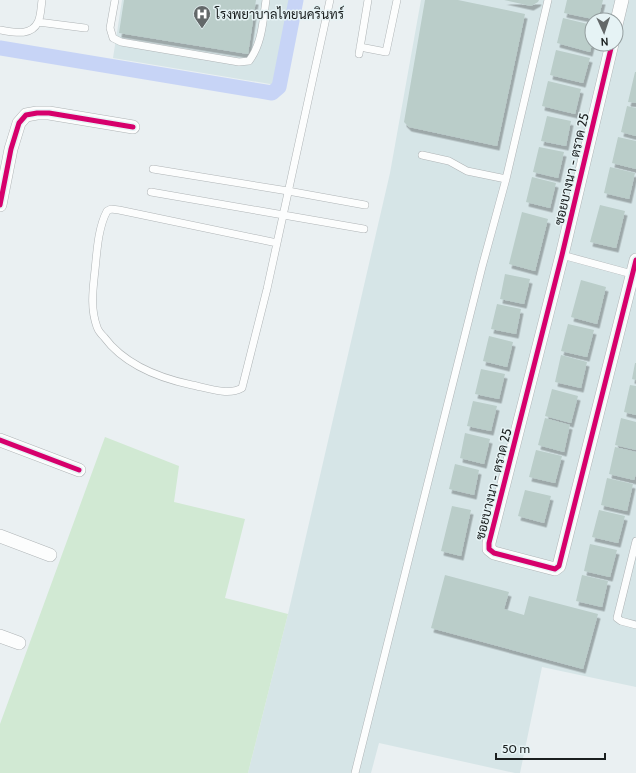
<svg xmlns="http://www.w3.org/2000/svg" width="636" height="773" font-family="Cabin,Sarabun,sans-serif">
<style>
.built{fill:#d6e5e7;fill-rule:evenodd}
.green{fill:#d1e9d3}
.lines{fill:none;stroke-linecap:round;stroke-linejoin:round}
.canal{stroke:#c7d4f6;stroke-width:15}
.building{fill:#bacdc9;filter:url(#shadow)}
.lane-casing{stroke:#afb4b6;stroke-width:8}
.street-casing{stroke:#afb4b6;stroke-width:14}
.lane{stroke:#fcfdfd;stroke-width:7}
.street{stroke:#fcfdfd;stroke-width:13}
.cycleway-casing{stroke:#e6f3f5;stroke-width:8}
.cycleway{stroke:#d6006c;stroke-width:5}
.labels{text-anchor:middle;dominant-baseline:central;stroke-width:3;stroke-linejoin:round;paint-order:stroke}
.poi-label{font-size:13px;fill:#1a1f1f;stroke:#e6f3f5;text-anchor:start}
.street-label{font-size:13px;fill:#1a1f1f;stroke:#e6f3f5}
</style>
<defs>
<filter id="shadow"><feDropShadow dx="2.5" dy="4.5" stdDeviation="0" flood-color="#0004"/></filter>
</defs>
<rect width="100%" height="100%" fill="#eaf0f2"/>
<!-- built -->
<path class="built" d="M122,0H291L276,85L113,58Z
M421,0H636V687L542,667L520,773H515L379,743L371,773H248L288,614L390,173ZM592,20H616V44H592Z"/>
<!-- green -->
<path class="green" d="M105,437L179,466L174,502L245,519L225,598L288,614L248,773H0V724Z"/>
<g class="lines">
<!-- canal -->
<path class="canal" d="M0,48L272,93L279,87L296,0"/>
</g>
<!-- building -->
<path class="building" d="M124,0H256L248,54L119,33Z
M425,0H458L525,14L497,146L409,127L404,122Z
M504,0H539L538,2L531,6Z
M567,0H603L598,20L564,13Z
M563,18L592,25V44L590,52L557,43Z
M556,50L590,58L583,83L550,75Z
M635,72H636V103L628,102Z
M548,81L581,89L575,114L542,106Z
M627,106L636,108V136L621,132Z
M547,116L571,121L566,146L541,141Z
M618,137L636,141V169L612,163Z
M539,147L564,152L558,178L533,172Z
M610,167L635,173L629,199L604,193Z
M532,177L556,183L550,208L526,202Z
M600,205L625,211L616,248L590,242Z
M522,212L548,219L535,271L509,264Z
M505,274L530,279L524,304L500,299Z
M581,280L606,287L597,324L571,317Z
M497,304L521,309L516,334L491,329Z
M568,324L594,330L587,357L561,351Z
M489,336L513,342L507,367L483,361Z
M561,355L587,362L581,388L555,382Z
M635,363H636V380L632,379Z
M481,369L505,374L499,399L475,394Z
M630,385L636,386V415L624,412Z
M552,389L578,396L571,423L545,416Z
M473,401L497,406L491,431L467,426Z
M545,418L570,425L564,452L538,445Z
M621,418L636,422V450L615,445Z
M465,433L490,439L484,464L460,458Z
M615,447L636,452V474L634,480L609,474Z
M536,450L562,456L555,483L529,477Z
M455,464L479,470L474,495L449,489Z
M607,478L633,484L627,511L601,505Z
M525,490L551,496L544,523L518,516Z
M452,506L471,510L461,556L441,551Z
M599,510L625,516L618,543L592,537Z
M590,544L617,550L610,577L584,571Z
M445,575L509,592L504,609L524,615L529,596L598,614L583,669L431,628Z
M582,575L608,581L602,607L576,601Z"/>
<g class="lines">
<defs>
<path id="lane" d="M115,0L110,28L113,38L121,42L239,62L249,61C262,44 263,21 266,0
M38,22L85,28
M0,30C13,32 31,37 38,22C41,16 41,7 42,0
M360,47L386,52L397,0
M359,54L368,0
M422,155L449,161L467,171L506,179
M153,169L288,191L365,205
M151,192L364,229
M277,243L119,210L111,209L107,211C98,228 97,251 95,270C93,289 90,308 97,327C98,330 101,334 104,337C124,364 159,378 192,385C207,388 228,396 242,388L267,289L330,0
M562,255L632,274
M636,541L617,618L621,621L636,625
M355,773L482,267L506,179L548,0"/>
<path id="street" d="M616,25L622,0
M612,44L562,255L489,543V549L494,553L555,569L559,566L636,260
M0,205L11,149L19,123L26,115L37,113H49L133,127
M0,440L79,470
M0,536L50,555
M0,636L19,643"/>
</defs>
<!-- lane casing -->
<use href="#lane" class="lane-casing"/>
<!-- street casing -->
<use href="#street" class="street-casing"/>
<!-- lane -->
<use href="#lane" class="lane"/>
<!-- street -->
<use href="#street" class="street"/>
<defs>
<path id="cycleway" d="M612,44L562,255L489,543V549L494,553L555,569L559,566L636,260
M0,205L11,149L19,123L26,115L37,113H49L133,127
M0,440L79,470"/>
</defs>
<!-- cycleway casing -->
<use href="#cycleway" class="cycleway-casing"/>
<!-- cycleway -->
<use href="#cycleway" class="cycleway"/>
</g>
<!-- icons -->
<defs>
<symbol id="hospital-pin" viewBox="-11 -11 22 30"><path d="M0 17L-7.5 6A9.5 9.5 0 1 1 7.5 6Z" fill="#636869" stroke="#e6f3f5"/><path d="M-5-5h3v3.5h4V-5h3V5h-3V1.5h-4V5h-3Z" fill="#fff"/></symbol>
</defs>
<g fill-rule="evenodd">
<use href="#hospital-pin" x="192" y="4" width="20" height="27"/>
</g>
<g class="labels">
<!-- poi labels -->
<g class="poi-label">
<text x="215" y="14">โรงพยาบาลไทยนครินทร์</text>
</g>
<!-- street labels -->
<g class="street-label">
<text transform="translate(571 169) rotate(-77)">ซอยบางนา - ตราด 25</text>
<text transform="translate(493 484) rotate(-76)">ซอยบางนา - ตราด 25</text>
</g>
</g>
<!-- north arrow -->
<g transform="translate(604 32) rotate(177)"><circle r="19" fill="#e6f3f5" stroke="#949e9f"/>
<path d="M0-3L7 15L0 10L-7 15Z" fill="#636869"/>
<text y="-6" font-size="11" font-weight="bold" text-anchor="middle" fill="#1a1f1f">N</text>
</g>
<!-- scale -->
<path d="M496 753v6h109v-6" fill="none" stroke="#1a1f1f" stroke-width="2"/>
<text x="502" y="753" font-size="12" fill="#1a1f1f" stroke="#e6f3f5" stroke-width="3" paint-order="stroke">50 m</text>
</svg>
